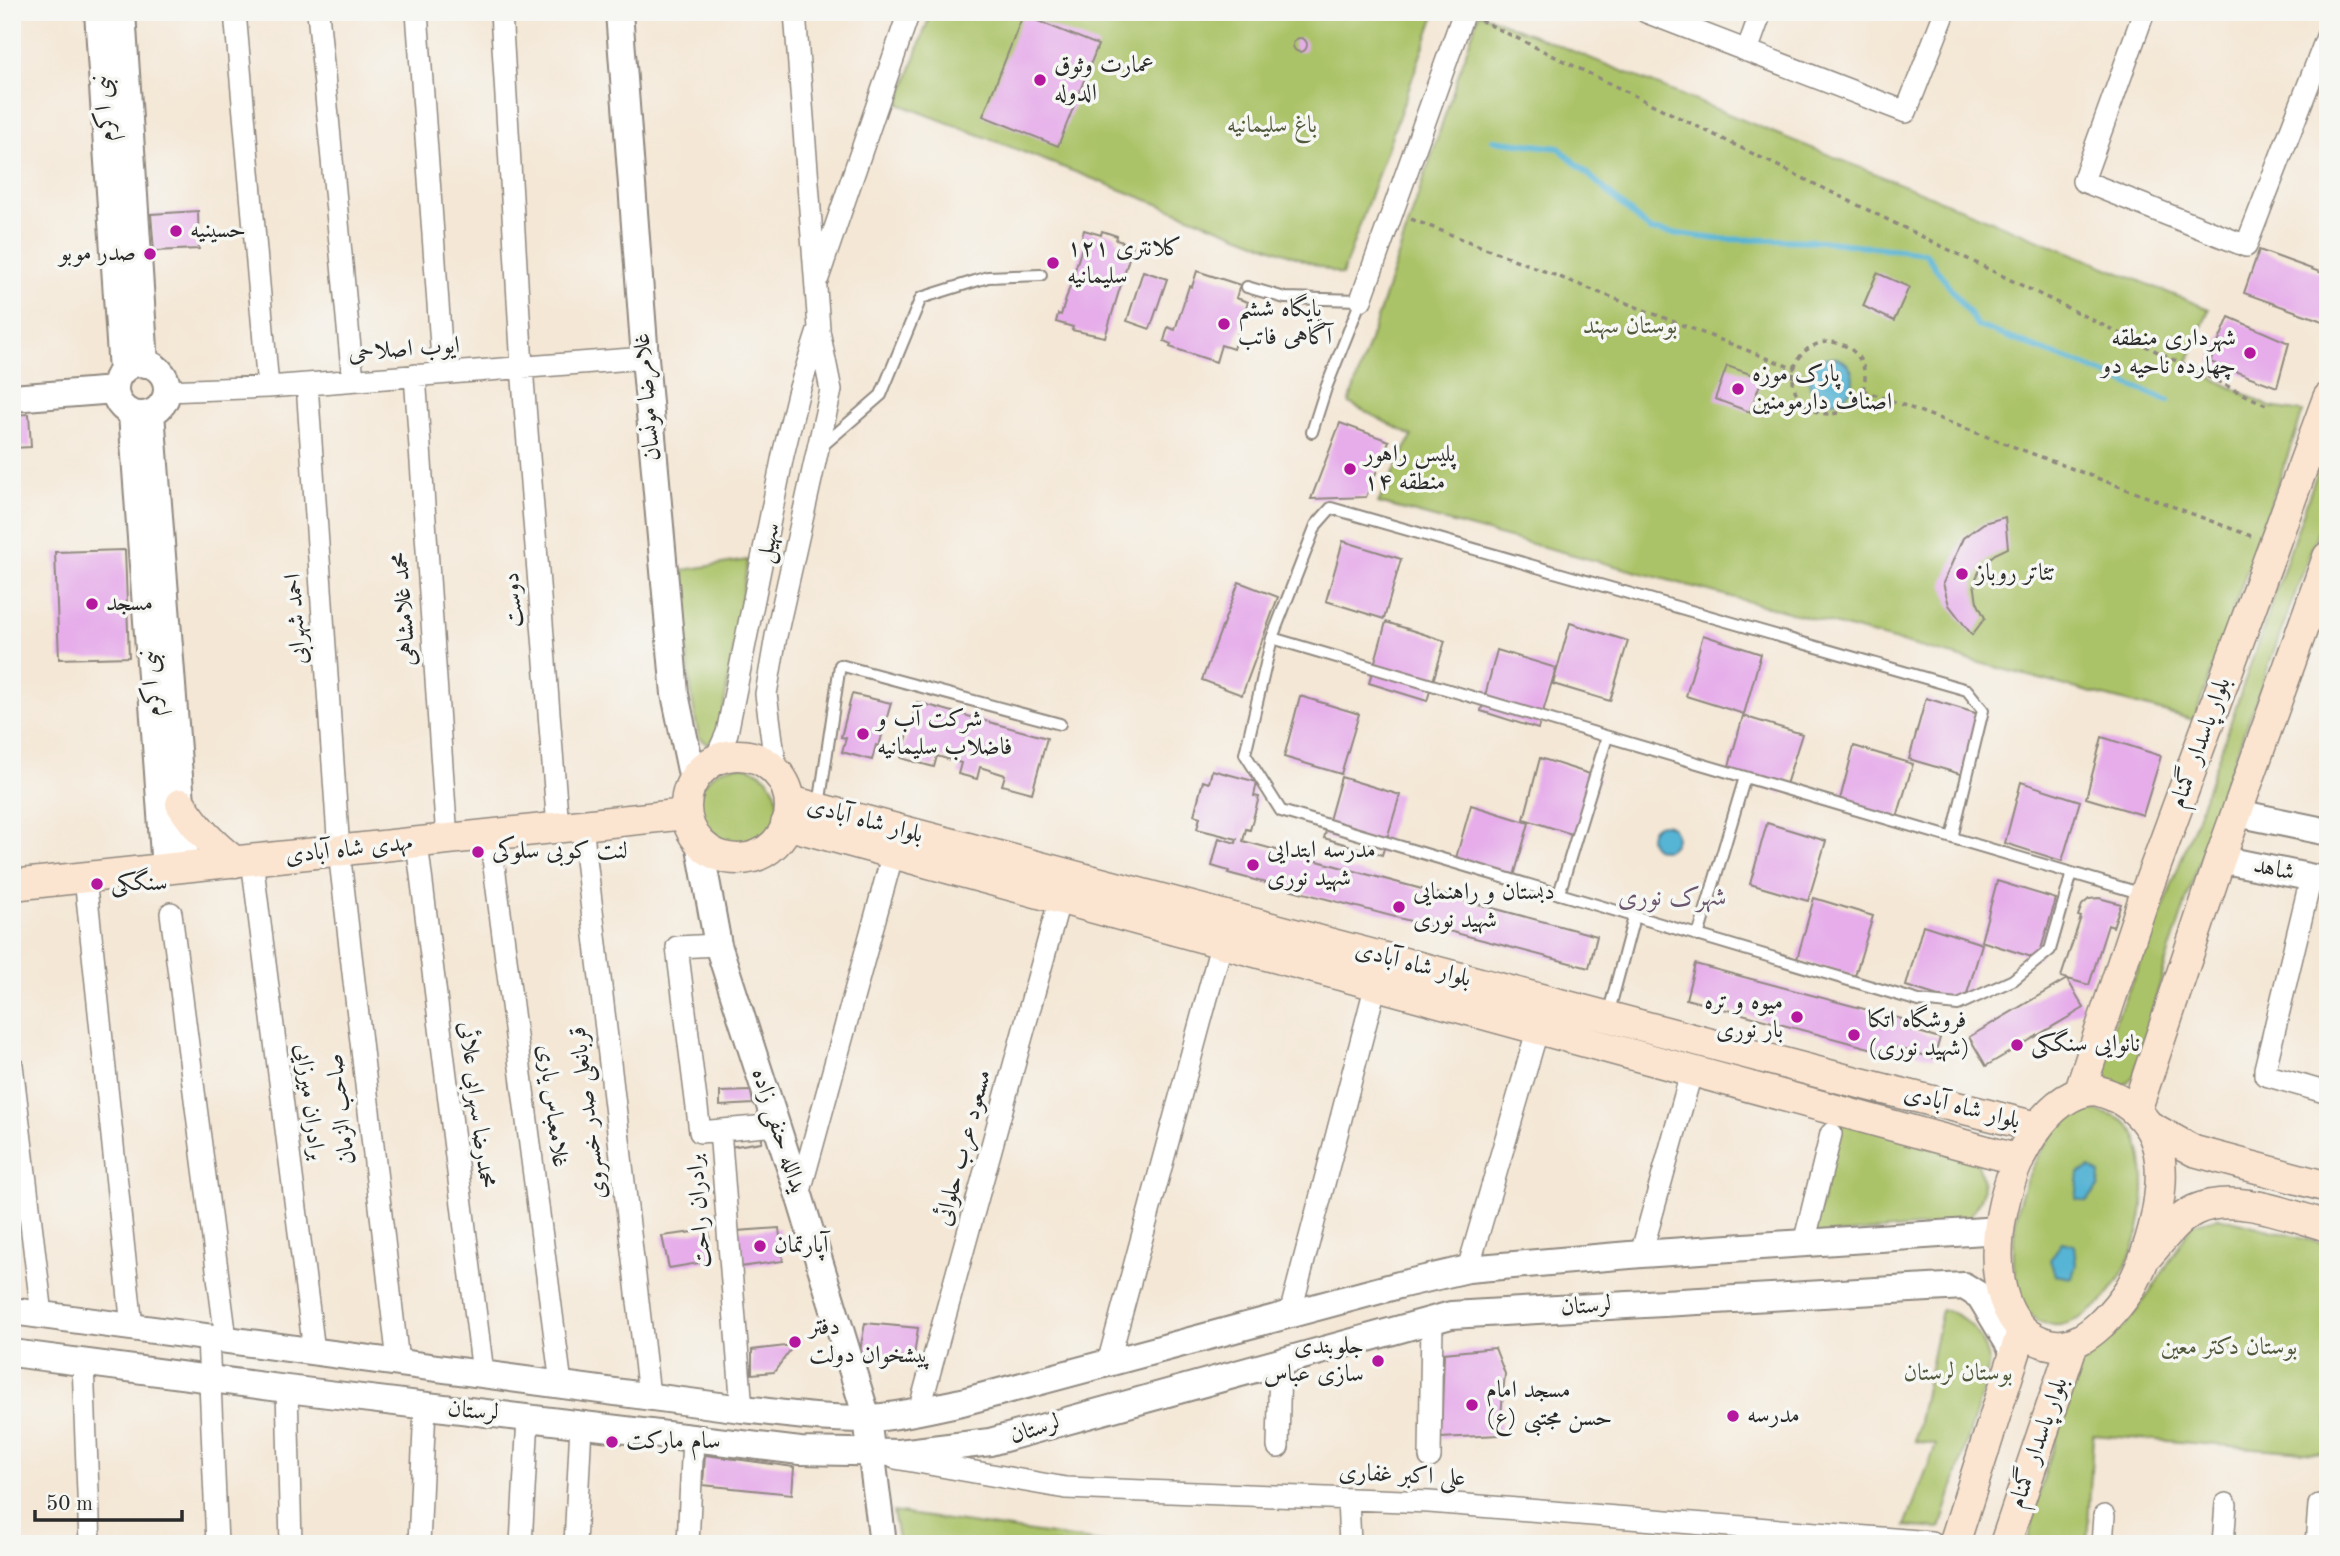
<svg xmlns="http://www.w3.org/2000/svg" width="2340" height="1556" font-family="'Old Standard TT',Amiri,serif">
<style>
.green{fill:#abc368;stroke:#6b774a;stroke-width:2}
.water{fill:#56b4d4;stroke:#407080;stroke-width:2}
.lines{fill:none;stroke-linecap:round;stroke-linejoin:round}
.stream{stroke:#56b4d4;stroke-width:6}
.building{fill:#e6adea}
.service-casing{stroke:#908980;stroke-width:14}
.minor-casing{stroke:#908980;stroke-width:24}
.tertiary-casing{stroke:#908980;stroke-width:30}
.secondary-casing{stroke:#908980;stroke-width:33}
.path{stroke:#908980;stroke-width:3.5;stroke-dasharray:5 5;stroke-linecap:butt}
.service{stroke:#fff;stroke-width:10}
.minor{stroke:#fff;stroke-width:21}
.tertiary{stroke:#fff;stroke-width:26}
.secondary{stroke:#fce5d0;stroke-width:30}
.poi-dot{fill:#b5179e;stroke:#f6f6f2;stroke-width:2.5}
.labels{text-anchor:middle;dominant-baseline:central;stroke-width:7;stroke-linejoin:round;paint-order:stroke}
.poi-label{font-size:24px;fill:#2b2b2b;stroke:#f6f6f2;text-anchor:start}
.street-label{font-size:24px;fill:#2b2b2b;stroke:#f6f6f2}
.park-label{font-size:24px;fill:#51593d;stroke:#f6f6f2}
.neighbourhood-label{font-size:26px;fill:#6c586e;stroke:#f6f6f2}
</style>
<rect width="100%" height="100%" fill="#f6f6f2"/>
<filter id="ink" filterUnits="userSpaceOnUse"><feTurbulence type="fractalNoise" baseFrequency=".0143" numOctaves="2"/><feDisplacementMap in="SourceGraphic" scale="14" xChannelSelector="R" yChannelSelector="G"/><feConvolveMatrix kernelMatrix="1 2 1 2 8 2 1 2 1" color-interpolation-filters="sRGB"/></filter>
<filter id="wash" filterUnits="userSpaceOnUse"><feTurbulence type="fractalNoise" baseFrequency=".00686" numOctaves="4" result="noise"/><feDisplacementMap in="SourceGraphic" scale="28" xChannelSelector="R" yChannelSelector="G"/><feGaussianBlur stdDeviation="1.57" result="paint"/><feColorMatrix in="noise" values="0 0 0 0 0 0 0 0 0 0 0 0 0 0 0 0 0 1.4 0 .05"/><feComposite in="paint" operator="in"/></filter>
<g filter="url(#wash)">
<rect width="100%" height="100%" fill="#f4e7d5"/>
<!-- green -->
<path class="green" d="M931,12H1436L1342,275L899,104Z
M1479,13L2209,309L2187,365L2270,407L2303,412L2194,720L1378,503L1412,436L1349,403Z
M2328,441V504L2225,784L2166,962L2134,1076L2119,1090L2090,1080L2162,912L2213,773Z
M748,560L720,730L709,745L699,737C687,682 685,626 683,570Z
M698 806a40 40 0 1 1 80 0a40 40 0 1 1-80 0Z
M2097,1111C2108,1114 2121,1117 2130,1126C2136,1132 2138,1143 2140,1150C2153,1205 2134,1280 2087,1314C2077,1320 2063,1327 2052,1325C2006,1320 2011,1240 2018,1206C2025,1177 2049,1127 2076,1113C2082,1110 2090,1111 2097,1111Z
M1843,1115L1975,1156C1988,1187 1985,1196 1965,1223L1813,1236Z
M2219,1217L2328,1245V1454L2093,1435L2087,1544H2027L2045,1472L2082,1362L2125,1326L2158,1280L2192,1224Z
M1942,1309C1965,1315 1982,1333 1988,1356C1990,1363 1987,1373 1986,1380L1940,1529L1905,1526L1936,1445L1915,1441Z
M893,1512L1114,1544H899Z"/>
<!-- water -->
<path class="water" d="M1809 379a22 22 0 1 1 44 0a22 22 0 1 1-44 0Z
M1650 837a13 13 0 1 1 26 0a13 13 0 1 1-26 0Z
M2090,1168L2100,1174L2099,1186L2087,1201L2076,1199L2079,1173Z
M2062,1242L2074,1245L2076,1264L2072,1278L2055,1275L2050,1260Z"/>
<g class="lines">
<!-- stream -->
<path class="stream" d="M1493,140L1559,148L1650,230L1716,239L1821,241L1925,253L1978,326L2085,366L2168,401"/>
</g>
<g id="blocks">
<!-- building -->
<path class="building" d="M1023,15L1098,45L1058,146L983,116Z
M1293 45a7 7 0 1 1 14 0a7 7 0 1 1-14 0Z
M198,211L199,249L154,251L151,214Z
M1084,230L1101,235L1102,231L1117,236L1116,240L1133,245L1105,337L1072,330L1073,327L1056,322L1058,314L1061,315L1084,241L1081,240Z
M2259,250L2328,275V323L2244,293Z
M1143,271L1167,279L1150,329L1127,321Z
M1197,271L1240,285L1236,298L1248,302L1233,349L1221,345L1216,362L1170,347L1171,344L1164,341L1168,327L1175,330L1189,286L1192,287Z
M1877,273L1909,287L1894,321L1863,306Z
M2229,317L2289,343L2277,387L2210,362Z
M1727,366L1762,378L1750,412L1715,399Z
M29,414L31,447L12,448V415Z
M1340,423L1389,441L1366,497L1311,499Z
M2005,517L2008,548L1995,554L1982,565L1974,583L1977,602L1985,618L1972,635L1949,605L1943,583L1963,538L1984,523Z
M1343,541L1401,559L1384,619L1326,601Z
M125,550L129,657L59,659L55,552Z
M1239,582L1278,597L1242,695L1202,680Z
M1386,622L1445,641L1427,701L1369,683Z
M1570,623L1628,641L1610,701L1553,684Z
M1703,635L1761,654L1744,714L1686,696Z
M1497,650L1556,668L1538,729L1481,711Z
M852,694L891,703L879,746L876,745L872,760L842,752L846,738L841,737Z
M1300,696L1359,714L1341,774L1284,757Z
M1926,698L1985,716L1967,776L1909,759Z
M917,702L1047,738L1032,793L1002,785L1005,775L980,767L977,779L958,774L961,763L937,756L934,767L901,758Z
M1743,716L1802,734L1783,794L1726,777Z
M2102,737L2161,756L2143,815L2086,798Z
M1854,746L1913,764L1895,824L1838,807Z
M1540,758L1599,777L1581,837L1524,819Z
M1212,770L1257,782L1254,796L1259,797L1250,830L1246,829L1243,841L1597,936L1589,968L1228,873L1229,871L1212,866L1219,838L1236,843L1237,839L1197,829L1200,817L1194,815L1203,781L1209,783Z
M1341,777L1400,795L1382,855L1324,838Z
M2021,782L2080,801L2062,861L2005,843Z
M1471,805L1529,823L1512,883L1454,865Z
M1767,823L1826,841L1808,901L1750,884Z
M1997,881L2056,899L2038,959L1981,941Z
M1814,898L1873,916L1855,976L1797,959Z
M2089,899L2099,898L2121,904L2113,927L2108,925L2089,985L2061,977L2081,917L2078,916L2082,905Z
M1923,925L1982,944L1964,1004L1906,986Z
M1695,964L1902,1019L1900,1027L1940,1038L1934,1058L1894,1047L1892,1054L1686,999Z
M2067,979L2084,1008L1986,1066L1969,1037Z
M751,1091L753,1104L720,1106V1092Z
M765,1129L761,1142L729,1147L727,1135Z
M779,1228L783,1261L740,1267L737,1231Z
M709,1230L711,1261L669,1268L662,1236Z
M865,1323L918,1328L913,1364L859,1357Z
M794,1345L774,1372L752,1374V1350Z
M1495,1348L1505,1374L1499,1435L1441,1438L1444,1353Z
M705,1455L794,1467L792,1494L703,1485Z"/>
</g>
</g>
<g filter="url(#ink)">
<use href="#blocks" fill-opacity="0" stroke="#908980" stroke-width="2"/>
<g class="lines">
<defs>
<path id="service" d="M1247,287L1285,298L1361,300L1326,388L1312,432
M821,447L881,395L921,298L988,277L1041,275
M1272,638L2143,894
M819,806L840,665L1060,724
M1952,838L1983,710L1967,690L1331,508L1316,525L1272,638L1245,754L1281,811L1919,1001L1958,1005L2013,980L2050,950L2072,873
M1559,894L1607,737
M1698,936L1745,777
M1608,1015L1634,917"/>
<path id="minor" d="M235,12L268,387
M318,12L353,380
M417,12L443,373
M501,12L522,367L558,828
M1646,12L1906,112L1945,12
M2144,12L2083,181L2246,246L2328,34
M1747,51L1761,12
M818,278L909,12
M1361,300L1464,12
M415,375L447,839
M307,384L339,851L398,1362
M166,391L268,387L645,358
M715,760L727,733L783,455L798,394L819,328L795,12
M776,771L766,694L776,636L831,390L819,331
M582,825L649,1395
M490,835L561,1384
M417,843L483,1373
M252,860L314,1351
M85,878L132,1327
M2311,878L2265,1069V1075L2328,1093
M171,913L226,1339
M718,945L677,947L700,1132L777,1125
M12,1065L42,1315
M720,1130L742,1409
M799,1195L893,853
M1804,1243L1831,1134
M1641,1254L1692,1070
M1468,1269L1538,1028
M1290,1314L1376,984
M208,1337L217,1544
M83,1363L90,1544
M1108,1363L1222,942
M287,1389L291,1544
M919,1411L1060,898
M1278,1447L1280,1361
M1430,1457L1432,1320
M895,1458L1066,1488L1429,1502L1931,1542
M1348,1499L1350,1544
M419,1544L425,1406
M521,1544L528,1418
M575,1544L581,1425
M688,1544L693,1438
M2102,1544L2104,1516
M2223,1544L2226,1504
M2316,1544L2319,1505"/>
<path id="tertiary" d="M98,12L122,371
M122,12L145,364
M619,12L645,358L675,694L693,780
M115 389a26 26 0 1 1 52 0a26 26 0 1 1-52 0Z
M12,398L115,390
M151,413L186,867
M132,414L165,869
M2237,813L2328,832
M699,842L718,945L799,1195L867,1418L883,1544
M2220,859L2328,881
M12,1311L742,1409C784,1413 829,1421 872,1418C902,1416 932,1408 962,1402L1399,1285L1468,1269L1641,1254L1999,1230
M12,1353L287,1389L800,1451L899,1453L990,1442L1451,1315L1964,1286L1980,1296L2015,1354"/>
<path id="secondary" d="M686 807a52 52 0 1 1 104 0a52 52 0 1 1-104 0Z
M790,801L1844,1079L2037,1127
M181,804C198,830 211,843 235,862
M786,824L2019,1160
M12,885L686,814
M2095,1090C2116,1095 2134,1106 2147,1124C2176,1163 2153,1248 2131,1287C2123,1300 2112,1313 2101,1324C2088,1336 2073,1347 2054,1345C1951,1329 2004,1095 2095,1090Z
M2080,1091L2145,895L2328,398
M2136,1111L2220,859L2328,557
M2149,1126L2194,1151L2328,1187
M2148,1255C2162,1240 2176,1219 2195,1210C2234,1192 2289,1215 2328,1226
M1954,1544L2022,1331
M2005,1544L2073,1343"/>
</defs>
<!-- service casing -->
<use href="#service" class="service-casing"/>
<!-- minor casing -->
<use href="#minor" class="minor-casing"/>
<!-- tertiary casing -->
<use href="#tertiary" class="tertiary-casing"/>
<!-- secondary casing -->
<use href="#secondary" class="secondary-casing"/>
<!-- path -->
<path class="path" d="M1480,20L2270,407
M1411,219L1795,369
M1793 378a36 36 0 1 1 72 0a36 36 0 1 1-72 0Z
M1863,390L2251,536"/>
<!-- service -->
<use href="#service" class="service"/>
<!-- minor -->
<use href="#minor" class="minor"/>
<!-- tertiary -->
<use href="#tertiary" class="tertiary"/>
<!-- secondary -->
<use href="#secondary" class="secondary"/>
</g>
</g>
<!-- markers -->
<g class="poi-dot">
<circle cx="1040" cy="80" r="7"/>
<circle cx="176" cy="231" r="7"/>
<circle cx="150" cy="254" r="7"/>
<circle cx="1053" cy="263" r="7"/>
<circle cx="1224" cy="324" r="7"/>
<circle cx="2250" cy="353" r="7"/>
<circle cx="1738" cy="389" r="7"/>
<circle cx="1350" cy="469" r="7"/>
<circle cx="1962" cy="574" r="7"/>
<circle cx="92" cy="604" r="7"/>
<circle cx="863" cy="734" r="7"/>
<circle cx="478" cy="852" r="7"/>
<circle cx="1253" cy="865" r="7"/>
<circle cx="97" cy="884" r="7"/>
<circle cx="1399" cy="907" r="7"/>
<circle cx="1797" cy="1017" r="7"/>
<circle cx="1854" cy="1035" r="7"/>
<circle cx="2017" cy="1045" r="7"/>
<circle cx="760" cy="1246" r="7"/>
<circle cx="795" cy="1342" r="7"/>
<circle cx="1378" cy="1361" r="7"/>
<circle cx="1472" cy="1405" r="7"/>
<circle cx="1733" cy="1416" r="7"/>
<circle cx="612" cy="1442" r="7"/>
</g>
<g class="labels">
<!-- poi labels -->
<g class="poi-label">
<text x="1054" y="66">عمارت وثوق<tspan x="1054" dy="28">الدوله</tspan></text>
<text x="190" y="231">حسینیه</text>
<text x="1067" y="249">كلانتری ١٢١<tspan x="1067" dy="28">سلیمانیه</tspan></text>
<text x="136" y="254" text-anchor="end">صدر موبو</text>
<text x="1238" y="310">پایگاه ششم<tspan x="1238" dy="28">آگاهی فاتب</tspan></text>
<text x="2236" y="339" text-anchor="end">شهرداری منطقه<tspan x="2236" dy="28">چهارده ناحیه دو</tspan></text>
<text x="1752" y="375">پارک موزه<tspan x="1752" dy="28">اصناف دارمومنین</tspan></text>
<text x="1364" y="455">پلیس راهور<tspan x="1364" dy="28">منطقه ۱۴</tspan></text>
<text x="1976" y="574">تئاتر روباز</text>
<text x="106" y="604">مسجد</text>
<text x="877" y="720">شرکت آب و<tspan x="877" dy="28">فاضلاب سلیمانیه</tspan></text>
<text x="1267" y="851">مدرسه ابتدایی<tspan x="1267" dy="28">شهید نوری</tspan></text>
<text x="492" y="852">لنت کوبی سلوکی</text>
<text x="111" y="884">سنگکی</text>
<text x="1413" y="893">دبستان و راهنمایی<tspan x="1413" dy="28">شهید نوری</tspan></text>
<text x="1783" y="1003" text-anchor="end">میوه و تره<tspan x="1783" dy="28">بار نوری</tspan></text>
<text x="1868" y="1021">فروشگاه اتکا<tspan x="1868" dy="28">(شهید نوری)</tspan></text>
<text x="2031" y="1045">نانوایی سنگکی</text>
<text x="774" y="1246">آپارتمان</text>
<text x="809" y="1328">دفتر<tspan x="809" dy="28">پیشخوان دولت</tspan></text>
<text x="1364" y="1347" text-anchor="end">جلوبندی<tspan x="1364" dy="28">سازی عباس</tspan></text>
<text x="1486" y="1391">مسجد امام<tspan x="1486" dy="28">حسن مجتبی (ع)</tspan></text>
<text x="1747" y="1416">مدرسه</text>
<text x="626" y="1442">سام مارکت</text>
</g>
<!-- street labels -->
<g class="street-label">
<text transform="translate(105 108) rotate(-94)">نبی اکرم</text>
<text transform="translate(404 350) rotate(-4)">ایوب اصلاحی</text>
<text transform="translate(648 397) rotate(-95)">غلامرضا مونسان</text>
<text transform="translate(769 543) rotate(-78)">سهیل</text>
<text transform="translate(514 600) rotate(-94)">دوست</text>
<text transform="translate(405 609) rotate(-94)">محمد غلامشاهی</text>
<text transform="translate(297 619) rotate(-94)">احمد شهرابی</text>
<text transform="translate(152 683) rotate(-94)">نبی اکرم</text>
<text transform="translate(2201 743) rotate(-70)">بلوار پاسدار گمنام</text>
<text transform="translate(865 821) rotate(15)">بلوار شاه آبادی</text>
<text transform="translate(349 850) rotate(-6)">مهدی شاه آبادی</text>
<text transform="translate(2274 870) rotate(12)">شاهد</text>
<text transform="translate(1413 965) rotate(15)">بلوار شاه آبادی</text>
<text transform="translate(309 1102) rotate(83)">برادران میرزایی</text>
<text transform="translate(476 1105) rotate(83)">محمدرضا سهرابی علائی</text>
<text transform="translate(552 1106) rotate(83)">غلامعباس یاری</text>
<text transform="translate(1962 1108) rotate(14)">بلوار شاه آبادی</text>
<text transform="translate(342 1109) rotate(-97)">صاحب الزمان</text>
<text transform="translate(589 1113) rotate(-97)">قربانعلی صدر خسروی</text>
<text transform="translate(778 1131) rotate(72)">یدالله حنفی زاده</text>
<text transform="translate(964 1148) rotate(-75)">مسعود عرب حلوائی</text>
<text transform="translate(700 1211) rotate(-94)">برادران راحت</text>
<text transform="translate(1586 1307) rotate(-3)">لرستان</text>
<text transform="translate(473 1412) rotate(7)">لرستان</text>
<text transform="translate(1035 1430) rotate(-16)">لرستان</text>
<text transform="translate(2039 1443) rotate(-71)">بلوار پاسدار گمنام</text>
<text transform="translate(1402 1476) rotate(3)">علی اکبر غفاری</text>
</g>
<!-- park labels -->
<g class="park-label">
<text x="1272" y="126">باغ سلیمانیه</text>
<text x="1630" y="327">بوستان سهند</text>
<text x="2229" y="1348">بوستان دکتر معین</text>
<text x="1958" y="1374">بوستان لرستان</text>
</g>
<!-- neighbourhood labels -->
<g class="neighbourhood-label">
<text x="1672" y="898">شهرک نوری</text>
</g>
</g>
<!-- margin -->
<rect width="2340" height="1556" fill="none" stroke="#f6f6f2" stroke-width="42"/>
<!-- scale -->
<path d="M35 1510v10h147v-10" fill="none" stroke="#2b2b2b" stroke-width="3.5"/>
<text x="46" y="1510" font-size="21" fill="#2b2b2b" stroke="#f6f6f2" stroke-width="5" paint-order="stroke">50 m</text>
</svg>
